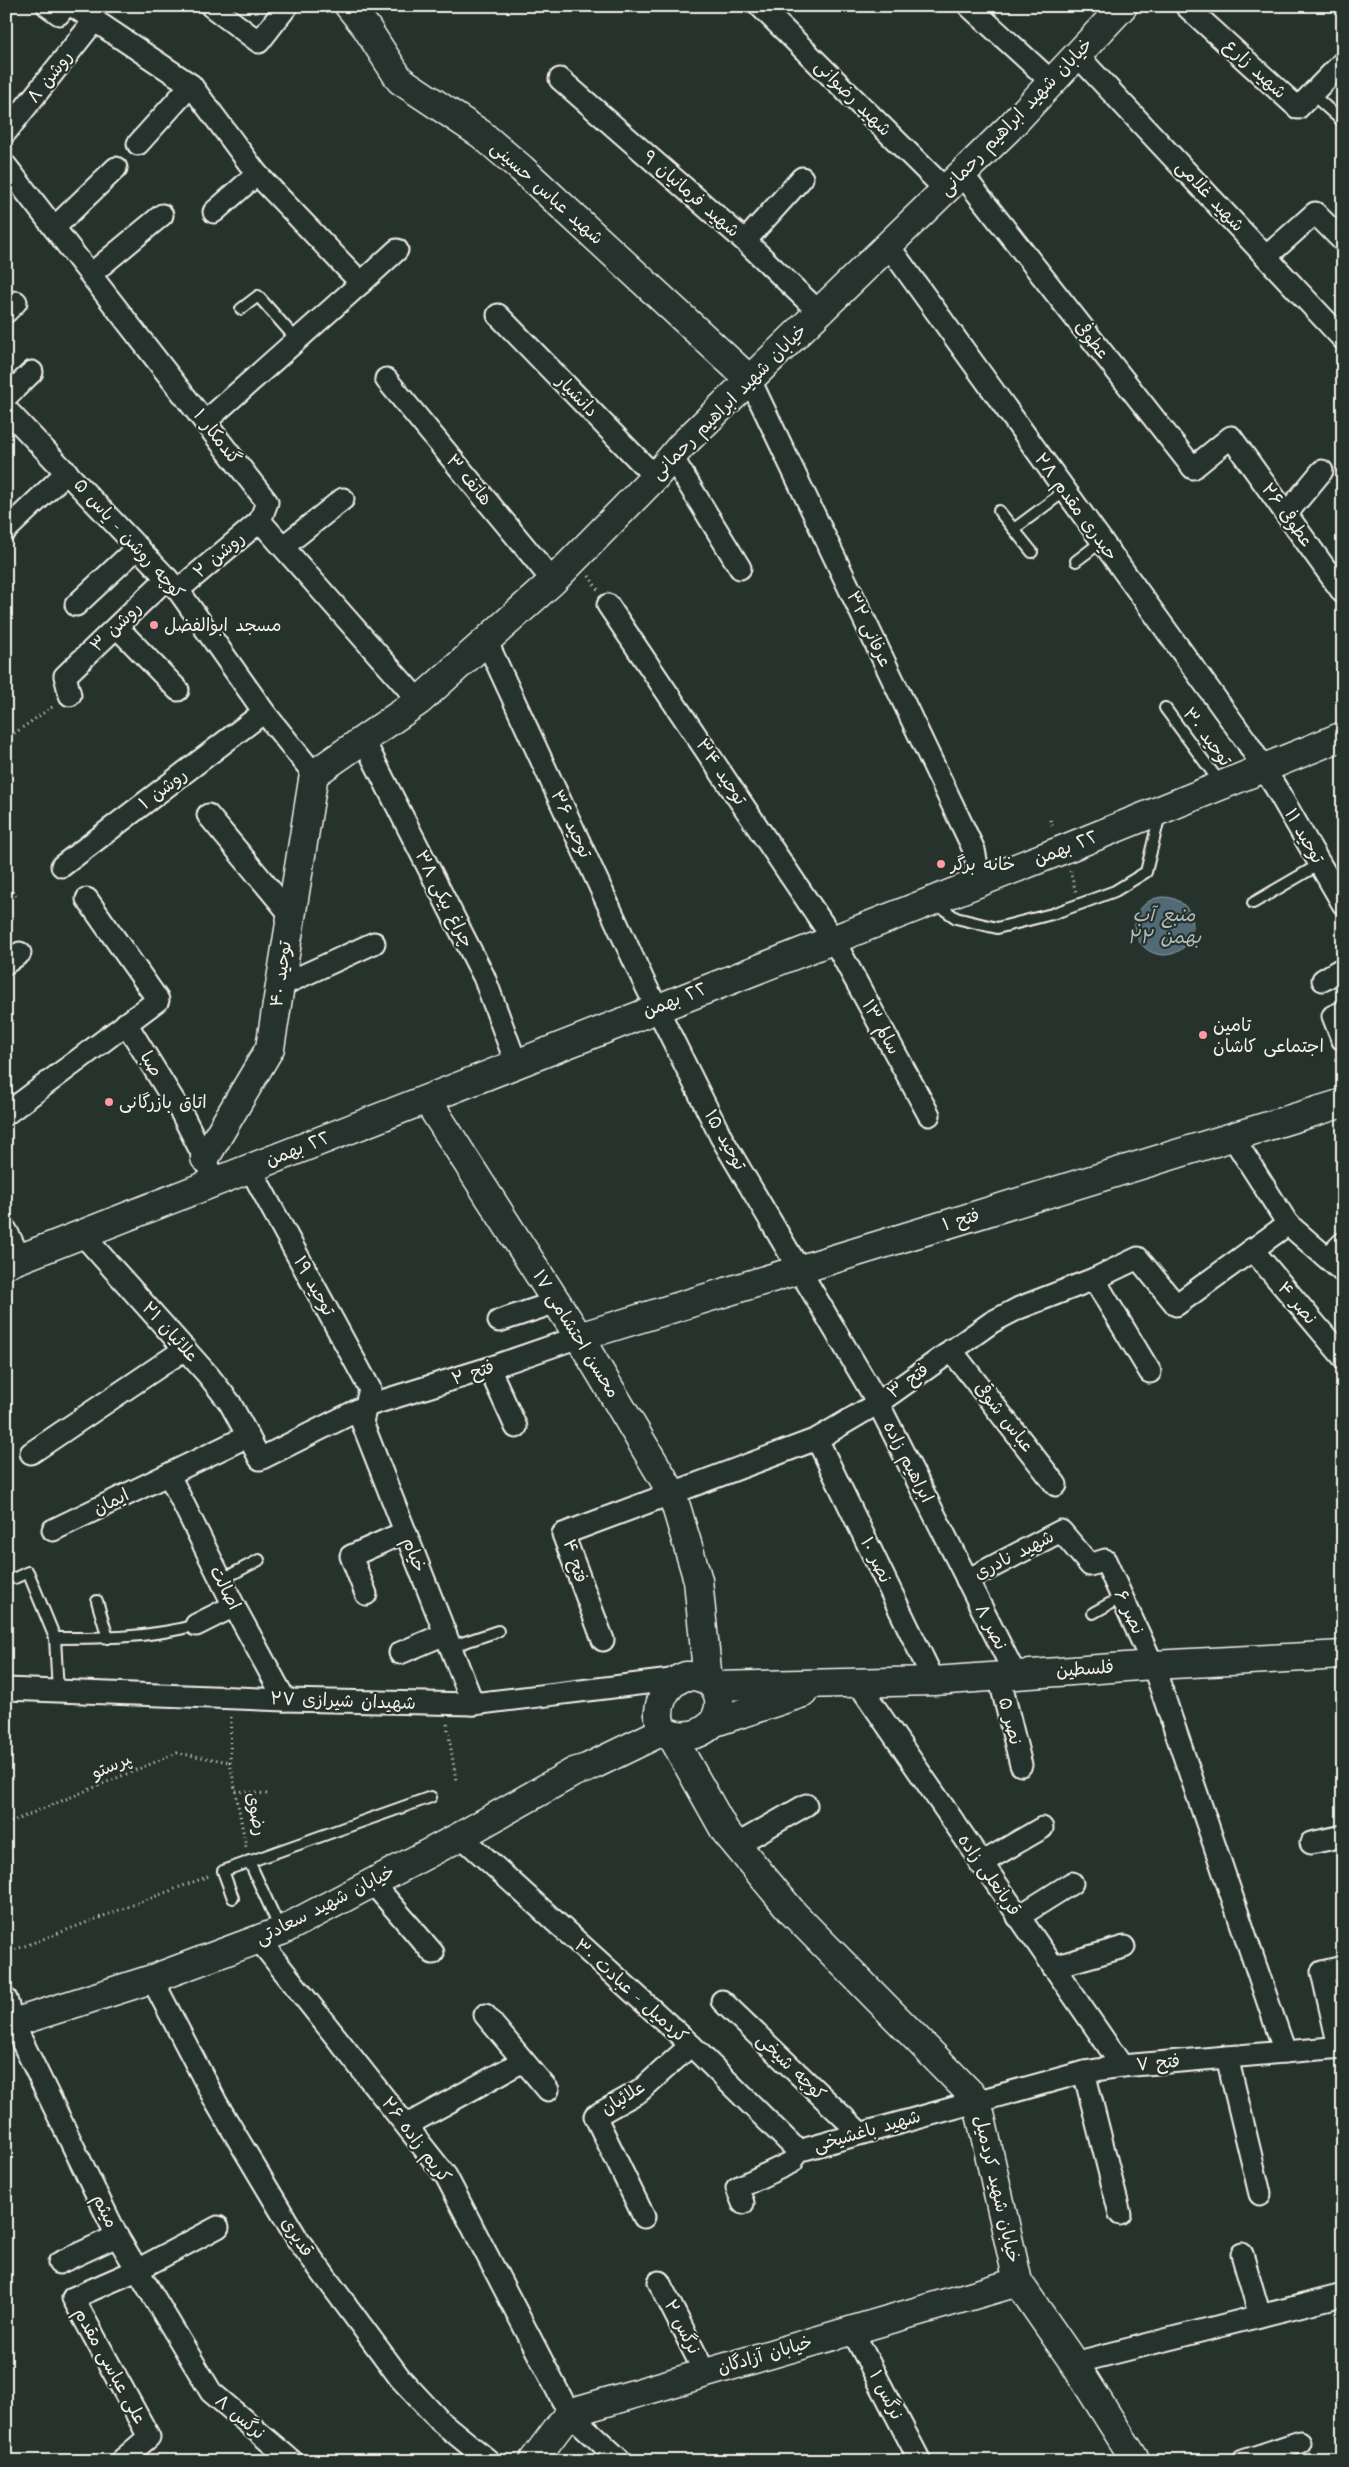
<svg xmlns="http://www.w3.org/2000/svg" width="1349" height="2467" viewBox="0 0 1349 2467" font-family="'Architects Daughter','Playpen Sans Arabic',sans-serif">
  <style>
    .water { fill: #516a76; stroke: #92a0a4 }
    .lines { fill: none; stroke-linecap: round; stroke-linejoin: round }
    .lane-casing { stroke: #f4f1e8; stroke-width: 14 }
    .street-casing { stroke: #f4f1e8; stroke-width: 25 }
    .secondary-casing { stroke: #f4f1e8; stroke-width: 31 }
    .path { stroke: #f4f1e8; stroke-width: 3; stroke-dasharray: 1 4; stroke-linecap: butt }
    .lane { stroke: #26332d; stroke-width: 10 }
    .street { stroke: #26332d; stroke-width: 21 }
    .secondary { stroke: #26332d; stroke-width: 28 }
    .poi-dot { fill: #ff9aa2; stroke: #26332d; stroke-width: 2 }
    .labels { text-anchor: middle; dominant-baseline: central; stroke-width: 4.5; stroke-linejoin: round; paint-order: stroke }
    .street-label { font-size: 18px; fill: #f4f1e8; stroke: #26332d }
    .poi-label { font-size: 18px; fill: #f4f1e8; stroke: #26332d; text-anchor: start }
    .water-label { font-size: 19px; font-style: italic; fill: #b3bbba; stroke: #26332d }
  </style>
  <rect width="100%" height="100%" fill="#26332d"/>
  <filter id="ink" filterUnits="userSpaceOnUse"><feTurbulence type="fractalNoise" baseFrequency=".02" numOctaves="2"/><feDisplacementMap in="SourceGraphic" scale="10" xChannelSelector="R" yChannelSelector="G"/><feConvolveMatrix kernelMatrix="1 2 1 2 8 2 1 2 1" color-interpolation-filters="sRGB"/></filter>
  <g filter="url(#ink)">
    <!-- water -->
    <circle class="water" cx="1164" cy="926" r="29"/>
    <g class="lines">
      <!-- lane casing -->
      <g class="lane-casing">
        <g id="lane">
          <polyline points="1312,94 1343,122"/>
          <polyline points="241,309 258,296 297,340"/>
          <polyline points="999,511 1032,552"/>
          <polyline points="1014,529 1065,491"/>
          <polyline points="1076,561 1101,542"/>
          <polyline points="1165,708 1221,784"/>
          <polyline points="935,903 956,918 997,928 1052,914 1080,904 1115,891 1146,872 1160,814"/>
          <polyline points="1253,903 1320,864"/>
          <polyline points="15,1578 28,1572 55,1638"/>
          <polyline points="221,1580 259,1560"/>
          <polyline points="97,1601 108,1638"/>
          <polyline points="1093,1613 1122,1597"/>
          <polyline points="450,1647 498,1631"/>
          <path d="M 58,1692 L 55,1638 C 103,1638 149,1638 196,1625"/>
          <polyline points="249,1861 281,1931"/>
          <polyline points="233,1898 223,1871 431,1797"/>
        </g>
      </g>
      <!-- street casing -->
      <g class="street-casing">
        <g id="street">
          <polyline points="48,6 59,14 65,6"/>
          <polyline points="73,6 191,85 257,174 361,283 205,422"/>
          <polyline points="211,6 259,42 287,6"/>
          <polyline points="760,6 946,190"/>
          <polyline points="969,6 1052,82"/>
          <polyline points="1186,6 1298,108 1343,62"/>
          <polyline points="1077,55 1343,339"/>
          <polyline points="560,79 745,241 819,312"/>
          <polyline points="6,132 94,21"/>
          <polyline points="138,144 191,85"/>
          <polyline points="6,166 267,502 260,521 419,701"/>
          <polyline points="962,174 1193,468 1231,437 1343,593"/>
          <polyline points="214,212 257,174"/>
          <polyline points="54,228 116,168"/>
          <polyline points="745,241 802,178"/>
          <polyline points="888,245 1247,742 1276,788 1343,904"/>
          <polyline points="1267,256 1315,213 1343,241"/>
          <polyline points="91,274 162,215"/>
          <polyline points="361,283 397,250"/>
          <polyline points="6,312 16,302"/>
          <polyline points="498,315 655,477"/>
          <polyline points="386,379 553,581"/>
          <polyline points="750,380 974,850 980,881"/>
          <polyline points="6,397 32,372"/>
          <polyline points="6,409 178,590 264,712 314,774"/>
          <polyline points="672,457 740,568"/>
          <polyline points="1287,513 1322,471"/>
          <polyline points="6,530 67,472"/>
          <polyline points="284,546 343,499"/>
          <polyline points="178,590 260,521"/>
          <polyline points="76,605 138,547"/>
          <polyline points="608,605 833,939 929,1115"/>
          <polyline points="117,627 178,690"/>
          <polyline points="486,640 643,980 721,1137 878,1403 1015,1674"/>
          <polyline points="70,695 65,676 167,578"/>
          <polyline points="363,739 484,977 516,1063"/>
          <polyline points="208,815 290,914"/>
          <polyline points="62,866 264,712"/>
          <polyline points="6,963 20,953"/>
          <polyline points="1323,980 1343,968"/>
          <polyline points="280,986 374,943"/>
          <polyline points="126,1023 182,1114 211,1171"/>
          <polyline points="1342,1039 1333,1016 1343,1012"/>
          <polyline points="6,1114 158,1000 87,899"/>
          <polyline points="1232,1136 1288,1224 1343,1272"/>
          <polyline points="250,1168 370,1389 362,1422 473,1704"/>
          <polyline points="6,1230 20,1258"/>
          <polyline points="82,1234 208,1375 230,1403 248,1436"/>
          <polyline points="1252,1249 1343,1357"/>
          <polyline points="1328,1258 1343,1243"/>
          <polyline points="1094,1279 1150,1372"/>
          <polyline points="499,1321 557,1302"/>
          <polyline points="951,1350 1056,1485"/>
          <polyline points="489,1368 516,1427"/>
          <polyline points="817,1439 934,1681"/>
          <polyline points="31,1453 185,1349"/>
          <polyline points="169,1475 234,1606 285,1700"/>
          <polyline points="53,1530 248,1436 260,1459 366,1406 489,1368 579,1337"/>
          <polyline points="967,1580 1061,1531 1090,1565 1105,1560 1153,1665 1285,2052"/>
          <polyline points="366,1594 351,1556 405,1532"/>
          <polyline points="196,1625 234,1606"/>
          <polyline points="603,1640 563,1534 817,1439 878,1403 992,1322 1019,1308 1094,1279 1138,1258 1176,1305 1288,1224"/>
          <polyline points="400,1653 445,1634"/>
          <polyline points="999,1676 1021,1765"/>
          <polyline points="858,1683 1122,2066"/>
          <polyline points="6,1689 285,1700 473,1704 679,1679"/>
          <polyline points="461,1836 691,2045 798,2151"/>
          <polyline points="1311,1843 1343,1836"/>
          <polyline points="736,1845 806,1805"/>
          <polyline points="980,1864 1042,1828"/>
          <polyline points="372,1882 433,1953"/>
          <polyline points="1018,1917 1072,1883"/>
          <polyline points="259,1940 446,2176 569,2413 621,2461"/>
          <polyline points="1053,1967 1124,1947"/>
          <polyline points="152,1979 217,2104 298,2240 400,2378 440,2421 489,2461"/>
          <polyline points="6,1999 13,2023 117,2236 211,2392 292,2461"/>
          <polyline points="722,2001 860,2133"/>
          <polyline points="485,2015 548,2090"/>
          <polyline points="1339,2047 1322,1972 1343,1967"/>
          <polyline points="1227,2057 1260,2194"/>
          <polyline points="1084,2072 1120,2214"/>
          <polyline points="407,2125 523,2061"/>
          <polyline points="743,2203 737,2188 792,2162 798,2151 1084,2072 1122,2066 1343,2047"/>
          <polyline points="644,2217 595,2116 640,2091 691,2045"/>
          <polyline points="1242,2254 1260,2316"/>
          <polyline points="59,2263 117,2236"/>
          <polyline points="659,2282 705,2373"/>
          <polyline points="852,2330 920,2461"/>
          <polyline points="1074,2363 1343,2295"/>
          <polyline points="121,2461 149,2437 73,2298 137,2270 218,2227"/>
          <polyline points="1243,2461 1300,2442"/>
        </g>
      </g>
      <!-- secondary casing -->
      <g class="secondary-casing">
        <g id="secondary">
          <polyline points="349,6 366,27 400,80 481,134 522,169 750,380"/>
          <polyline points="427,1100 579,1337 672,1493 698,1580 708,1681"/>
          <polyline points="205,1158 270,1048 314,774 419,701 553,581 655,477 681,446 1008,129 1123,6"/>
          <polyline points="6,1264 1062,850 1343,736"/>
          <polyline points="579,1337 1343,1103"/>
          <path d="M 686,1676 C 740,1673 725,1755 663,1731 C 653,1710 663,1684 686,1676 Z"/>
          <polyline points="713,1686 934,1681 1153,1665 1343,1655"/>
          <polyline points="715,1722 803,1693"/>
          <polyline points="670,1733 725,1831 793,1913 977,2100 1018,2282 1074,2363 1136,2461"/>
          <polyline points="6,2027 13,2023 152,1979 281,1931 461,1836 574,1772 587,1768 663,1731"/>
          <polyline points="533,2461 569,2413 1018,2282"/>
        </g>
      </g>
      <!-- path -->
      <g class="path">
        <polyline points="589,576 598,590"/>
        <polyline points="6,739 55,705"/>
        <polyline points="1050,820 1053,828"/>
        <polyline points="1070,871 1076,892"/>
        <polyline points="6,884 16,896"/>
        <polyline points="231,1717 230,1762 246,1847"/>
        <polyline points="447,1724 456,1780"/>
        <polyline points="236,1791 268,1794"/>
        <polyline points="6,1824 177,1753 230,1762"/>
        <polyline points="6,1953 209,1876"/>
      </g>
      <!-- lane -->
      <use href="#lane" class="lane"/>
      <!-- street -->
      <use href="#street" class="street"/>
      <!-- secondary -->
      <use href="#secondary" class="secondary"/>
    </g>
  </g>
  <!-- markers -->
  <g class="poi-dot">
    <circle cx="154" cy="625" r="5"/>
    <circle cx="941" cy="864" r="5"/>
    <circle cx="1203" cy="1035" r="5"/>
    <circle cx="109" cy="1102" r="5"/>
  </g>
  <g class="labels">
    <!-- street labels -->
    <g class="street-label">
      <text transform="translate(1255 69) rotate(43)">شهید زارع</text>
      <text transform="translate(50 77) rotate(-52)">روشن ۸</text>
      <text transform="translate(853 98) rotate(45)">شهید رضوانی</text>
      <text transform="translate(1016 117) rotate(-46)">خیابان شهید ابراهیم رحمانی</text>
      <text transform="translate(547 193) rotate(42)">شهید عباس حسینی</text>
      <text transform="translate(691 194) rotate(41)">شهید فرمانیان ۹</text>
      <text transform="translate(1210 196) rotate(47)">شهید غلامی</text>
      <text transform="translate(1092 340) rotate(52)">عطوفی</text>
      <text transform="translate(577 396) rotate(46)">دانشیار</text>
      <text transform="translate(729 402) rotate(-45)">خیابان شهید ابراهیم رحمانی</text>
      <text transform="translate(217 437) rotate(52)">گندمکار ۱</text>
      <text transform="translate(469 480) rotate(50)">هاتف ۳</text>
      <text transform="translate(1076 507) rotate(54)">حیدری مقدم ۲۸</text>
      <text transform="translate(1287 515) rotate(54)">عطوفی ۲۶</text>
      <text transform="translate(129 539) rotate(48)">کوچه روشن - یاس ۵</text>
      <text transform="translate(219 555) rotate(-40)">روشن ۲</text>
      <text transform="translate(116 627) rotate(-44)">روشن ۳</text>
      <text transform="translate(869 629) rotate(65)">عرفانی ۳۲</text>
      <text transform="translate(1207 737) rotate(53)">توحید ۳۰</text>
      <text transform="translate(721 772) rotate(56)">توحید ۳۴</text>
      <text transform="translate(163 789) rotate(-37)">روشن ۱</text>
      <text transform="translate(571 824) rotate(65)">توحید ۳۶</text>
      <text transform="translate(1304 836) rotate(60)">توحید ۱۱</text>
      <text transform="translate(1066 848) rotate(-21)">٢٢ بهمن</text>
      <text transform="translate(444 899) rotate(63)">چراغ بیکی ۳۸</text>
      <text transform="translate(281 974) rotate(-82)">توحید ۴۰</text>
      <text transform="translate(675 1000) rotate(-21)">٢٢ بهمن</text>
      <text transform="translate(881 1027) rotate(61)">سالم ۱۳</text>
      <text transform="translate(151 1064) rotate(59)">صبا</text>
      <text transform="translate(725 1140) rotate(61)">توحید ۱۵</text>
      <text transform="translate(298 1149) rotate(-21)">٢٢ بهمن</text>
      <text transform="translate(961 1220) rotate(-17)">فتح ۱</text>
      <text transform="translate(314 1286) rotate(61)">توحید ۱۹</text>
      <text transform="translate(1297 1303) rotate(50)">نصر ۴</text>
      <text transform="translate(170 1332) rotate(48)">علائیان ۲۱</text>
      <text transform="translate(576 1334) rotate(58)">محسن احتشامی ۱۷</text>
      <text transform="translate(473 1373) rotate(-18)">فتح ۲</text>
      <text transform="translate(908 1381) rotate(-36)">فتح ۳</text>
      <text transform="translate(1004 1417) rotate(52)">عباس شوقی</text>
      <text transform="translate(908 1462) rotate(63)">ابراهیم زاده</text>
      <text transform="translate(111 1502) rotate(-26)">ایمان</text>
      <text transform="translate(414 1555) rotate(69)">خیام</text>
      <text transform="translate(1014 1555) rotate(-27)">شهید نادری</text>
      <text transform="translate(876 1560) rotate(64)">نصر ۱۰</text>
      <text transform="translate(575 1561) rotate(73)">فتح ۴</text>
      <text transform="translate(225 1588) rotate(63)">اصالت</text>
      <text transform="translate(1129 1612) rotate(65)">نصر ۶</text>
      <text transform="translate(991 1627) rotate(63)">نصر ۸</text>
      <text transform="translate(1085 1669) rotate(-4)">فلسطین</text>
      <text transform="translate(343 1701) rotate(2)">شهیدان شیرازی ۲۷</text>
      <text transform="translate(1010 1721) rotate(76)">نصر ۵</text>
      <text transform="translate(111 1766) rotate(-23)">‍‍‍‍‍پرستو</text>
      <text transform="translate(256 1814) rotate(79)">رضوی</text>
      <text transform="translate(989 1875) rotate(55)">قربانعلی زاده</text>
      <text transform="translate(325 1905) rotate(-27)">خیابان شهید سعادتی</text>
      <text transform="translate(631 1991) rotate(42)">کردمیل - عبادت ۳۰</text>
      <text transform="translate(1158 2063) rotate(-5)">فتح ۷</text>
      <text transform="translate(791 2067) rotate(44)">کوچه شیخی</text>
      <text transform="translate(623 2098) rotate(-32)">علائیان</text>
      <text transform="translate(867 2131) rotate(-16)">شهید باغشیخی</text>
      <text transform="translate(416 2140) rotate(53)">کریم زاده ۲۶</text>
      <text transform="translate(997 2189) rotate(77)">خیابان شهید کردمیل</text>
      <text transform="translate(105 2211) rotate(64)">میثم</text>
      <text transform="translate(297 2237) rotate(57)">قدیری</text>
      <text transform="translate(682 2327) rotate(63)">نرگس ۲</text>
      <text transform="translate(765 2355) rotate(-16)">خیابان آزادگان</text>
      <text transform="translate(110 2366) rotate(61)">علی عباسی مقدم</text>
      <text transform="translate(886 2395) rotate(63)">نرگس ۱</text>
      <text transform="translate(240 2417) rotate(40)">نرگس ۸</text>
    </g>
    <!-- poi labels -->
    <g class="poi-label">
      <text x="164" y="625">مسجد ابوالفضل</text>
      <text x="951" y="864">خانه برگر</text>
      <text x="1213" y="1025">تامین<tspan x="1213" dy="21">اجتماعی کاشان</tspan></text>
      <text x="119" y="1102">اتاق بازرگانی</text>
    </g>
    <!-- water labels -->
    <g class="water-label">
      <text x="1164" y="915">منبع آب<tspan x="1164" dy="22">۲۲ بهمن</tspan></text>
    </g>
  </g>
  <!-- margin -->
  <rect width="1349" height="2467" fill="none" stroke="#26332d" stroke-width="25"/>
  <rect x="12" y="12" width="1324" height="2442" fill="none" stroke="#f4f1e8" stroke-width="2" filter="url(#ink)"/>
</svg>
